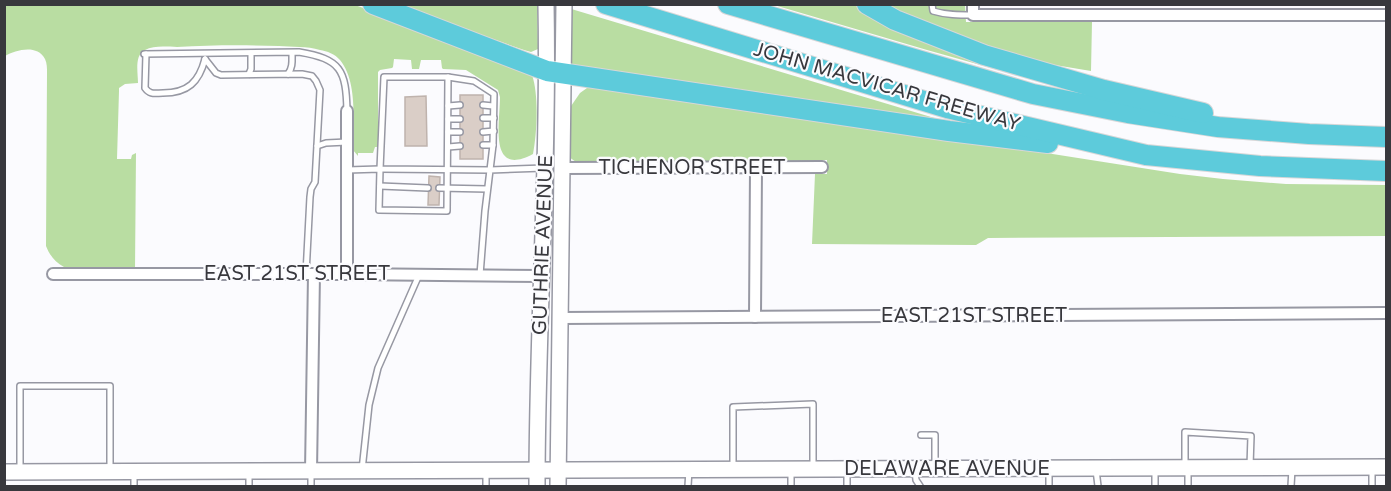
<svg xmlns="http://www.w3.org/2000/svg" width="1391" height="491" viewBox="0 0 1391 491" font-family="'Varela Round',sans-serif">
  <style>
    .green { fill: #b9dda2 }
    .building { fill: #dacec7; stroke: #bfb3ad; stroke-width: 1.5 }
    .lines { fill: none; stroke-linecap: round; stroke-linejoin: round }
    .lane-casing { stroke: #9798a3; stroke-width: 8 }
    .street-casing { stroke: #9798a3; stroke-width: 14 }
    .secondary-casing { stroke: #9798a3; stroke-width: 18 }
    .highway-casing { stroke: #d7d7d8; stroke-width: 22 }
    .lane { stroke: #fff; stroke-width: 5 }
    .street { stroke: #fff; stroke-width: 10 }
    .secondary { stroke: #fff; stroke-width: 15 }
    .highway { stroke: #5dcbdb; stroke-width: 20 }
    .labels { text-anchor: middle; dominant-baseline: central; stroke-width: 4.5; stroke-linejoin: round; paint-order: stroke }
    .street-label { font-size: 20px; fill: #38383d; stroke: #fbfbfe }
  </style>
  <rect width="100%" height="100%" fill="#fbfbfe"/>
  <!-- green -->
  <g class="green">
    <path d="M 5,5 L 355,5 L 405,23 L 532,75 C 539,95 537,133 533,154 C 488,178 500,123 500,97 L 498,90 L 466,70 L 443,69 L 442,68 L 441,60 L 421,60 L 419,69 L 412,69 L 411,60 L 394,59 L 393,67 L 392,68 L 380,70 L 378,72 L 378,147 L 375,147 L 373,153 L 358,153 L 358,156 L 353,150 C 353,123 358,82 340,60 C 335,54 327,51 320,50 C 307,46 292,47 279,46 C 245,45 211,45 177,47 C 168,47 154,45 145,50 C 134,55 138,73 138,83 L 125,84 L 119,88 L 119,91 L 117,159 L 131,159 L 132,155 L 136,153 L 135,270 L 64,267 C 55,262 50,256 46,246 L 47,73 C 47,68 47,63 45,59 C 37,44 16,50 5,56 Z"/>
    <polygon points="396,5 537,5 538,49 531,52 524,50"/>
    <polygon points="774,5 855,5 899,28 1035,78 1034,80 927,50"/>
    <polygon points="885,5 965,5 966,22 1092,22 1091,71 1043,63 980,44 904,16"/>
    <polygon points="568,8 951,123 573,66 568,64"/>
    <polygon points="596,85 736,104 1180,174 1223,179 1286,184 1386,185 1386,236 988,238 976,245 812,244 815,174 827,174 827,160 787,163 576,162 569,157 569,109 580,93 587,88"/>
  </g>
  <!-- building -->
  <g class="building">
    <rect x="460" y="95" width="23" height="64"/>
    <polygon points="426,96 427,146 405,146 405,97"/>
    <polygon points="429,176 440,177 439,205 428,205"/>
  </g>
  <g class="lines">
    <!-- lane casing -->
    <g class="lane-casing">
      <g id="lane">
        <path d="M 932,4 L 933,11 C 946,15 959,15 973,15"/>
        <path d="M 144,54 L 299,52 C 341,59 346,70 347,111"/>
        <path d="M 146,54 L 145,88 C 150,95 155,93 163,93 C 188,93 199,82 205,59"/>
        <polyline points="205,59 216,73 221,75 302,74 312,76 316,81 320,90 315,182 311,189 310,197 306,274"/>
        <polyline points="249,74 251,69 251,53"/>
        <path d="M 288,74 C 293,67 292,61 292,53"/>
        <polygon points="384,77 448,77 474,81 494,94 493,145 490,170 380,169"/>
        <polyline points="483,105 493,106"/>
        <polyline points="448,106 460,105"/>
        <polyline points="483,118 494,118"/>
        <polyline points="448,119 460,119"/>
        <polyline points="448,132 460,132"/>
        <polyline points="483,132 494,131"/>
        <polyline points="483,145 493,145"/>
        <polyline points="317,146 326,143 347,142"/>
        <polyline points="448,147 460,146"/>
        <polyline points="347,170 380,169 379,210 447,211 448,77"/>
        <polyline points="380,186 428,188"/>
        <polyline points="439,188 487,189"/>
        <polyline points="480,275 485,211 490,170 544,168"/>
        <polyline points="921,435 935,435 935,467"/>
        <polyline points="1185,467 1185,432 1251,436 1250,466"/>
        <polyline points="733,468 733,407 813,404 813,467"/>
        <polyline points="20,469 20,386 110,386 110,470"/>
        <polyline points="362,470 369,405 378,368 419,275"/>
        <polyline points="1049,470 1049,486"/>
        <polyline points="1096,470 1098,486"/>
        <polyline points="1188,470 1188,486"/>
        <polyline points="1372,470 1372,486"/>
        <polyline points="915,471 916,480 920,486"/>
        <polyline points="486,473 486,486"/>
        <polyline points="134,486 134,474"/>
        <polyline points="249,486 249,473"/>
        <polyline points="311,486 311,473"/>
        <polyline points="688,486 689,470"/>
        <polyline points="791,486 791,470"/>
        <polyline points="847,486 847,471"/>
        <polyline points="1155,486 1155,470"/>
        <polyline points="1291,486 1292,469"/>
      </g>
    </g>
    <!-- street casing -->
    <g class="street-casing">
      <g id="street">
        <polyline points="973,4 973,15 1386,15"/>
        <polyline points="561,168 822,167"/>
        <polyline points="53,274 347,274 541,276"/>
        <polyline points="347,274 347,111"/>
        <polyline points="755,317 756,168"/>
        <polyline points="561,318 1386,313"/>
        <polyline points="311,471 314,274"/>
      </g>
    </g>
    <!-- secondary casing -->
    <g class="secondary-casing">
      <g id="secondary">
        <polyline points="4,472 1386,467"/>
        <path d="M 537,486 C 537,326 549,165 546,4"/>
        <polyline points="558,486 564,4"/>
      </g>
    </g>
    <!-- highway casing -->
    <g class="highway-casing">
      <g id="highway">
        <polyline points="373,4 547,71 949,131 1048,143"/>
        <polyline points="606,4 947,108 1146,155 1260,166 1386,171"/>
        <polyline points="728,4 1033,94 1128,113 1218,127 1309,134 1386,137"/>
        <polyline points="867,4 895,20 984,55 1104,90 1203,113"/>
      </g>
    </g>
    <!-- lane -->
    <use href="#lane" class="lane"/>
    <!-- street -->
    <use href="#street" class="street"/>
    <!-- secondary -->
    <use href="#secondary" class="secondary"/>
    <!-- highway -->
    <use href="#highway" class="highway"/>
  </g>
  <g class="labels">
    <!-- street labels -->
    <g class="street-label">
      <text transform="translate(887 87) rotate(16)">JOHN MACVICAR FREEWAY</text>
      <text x="692" y="168">TICHENOR STREET</text>
      <text transform="translate(543 245) rotate(-88)">GUTHRIE AVENUE</text>
      <text x="297" y="274">EAST 21ST STREET</text>
      <text x="974" y="316">EAST 21ST STREET</text>
      <text x="947" y="469">DELAWARE AVENUE</text>
    </g>
  </g>
  <!-- border -->
  <rect width="1391" height="491" fill="none" stroke="#38383d" stroke-width="12"/>
</svg>
